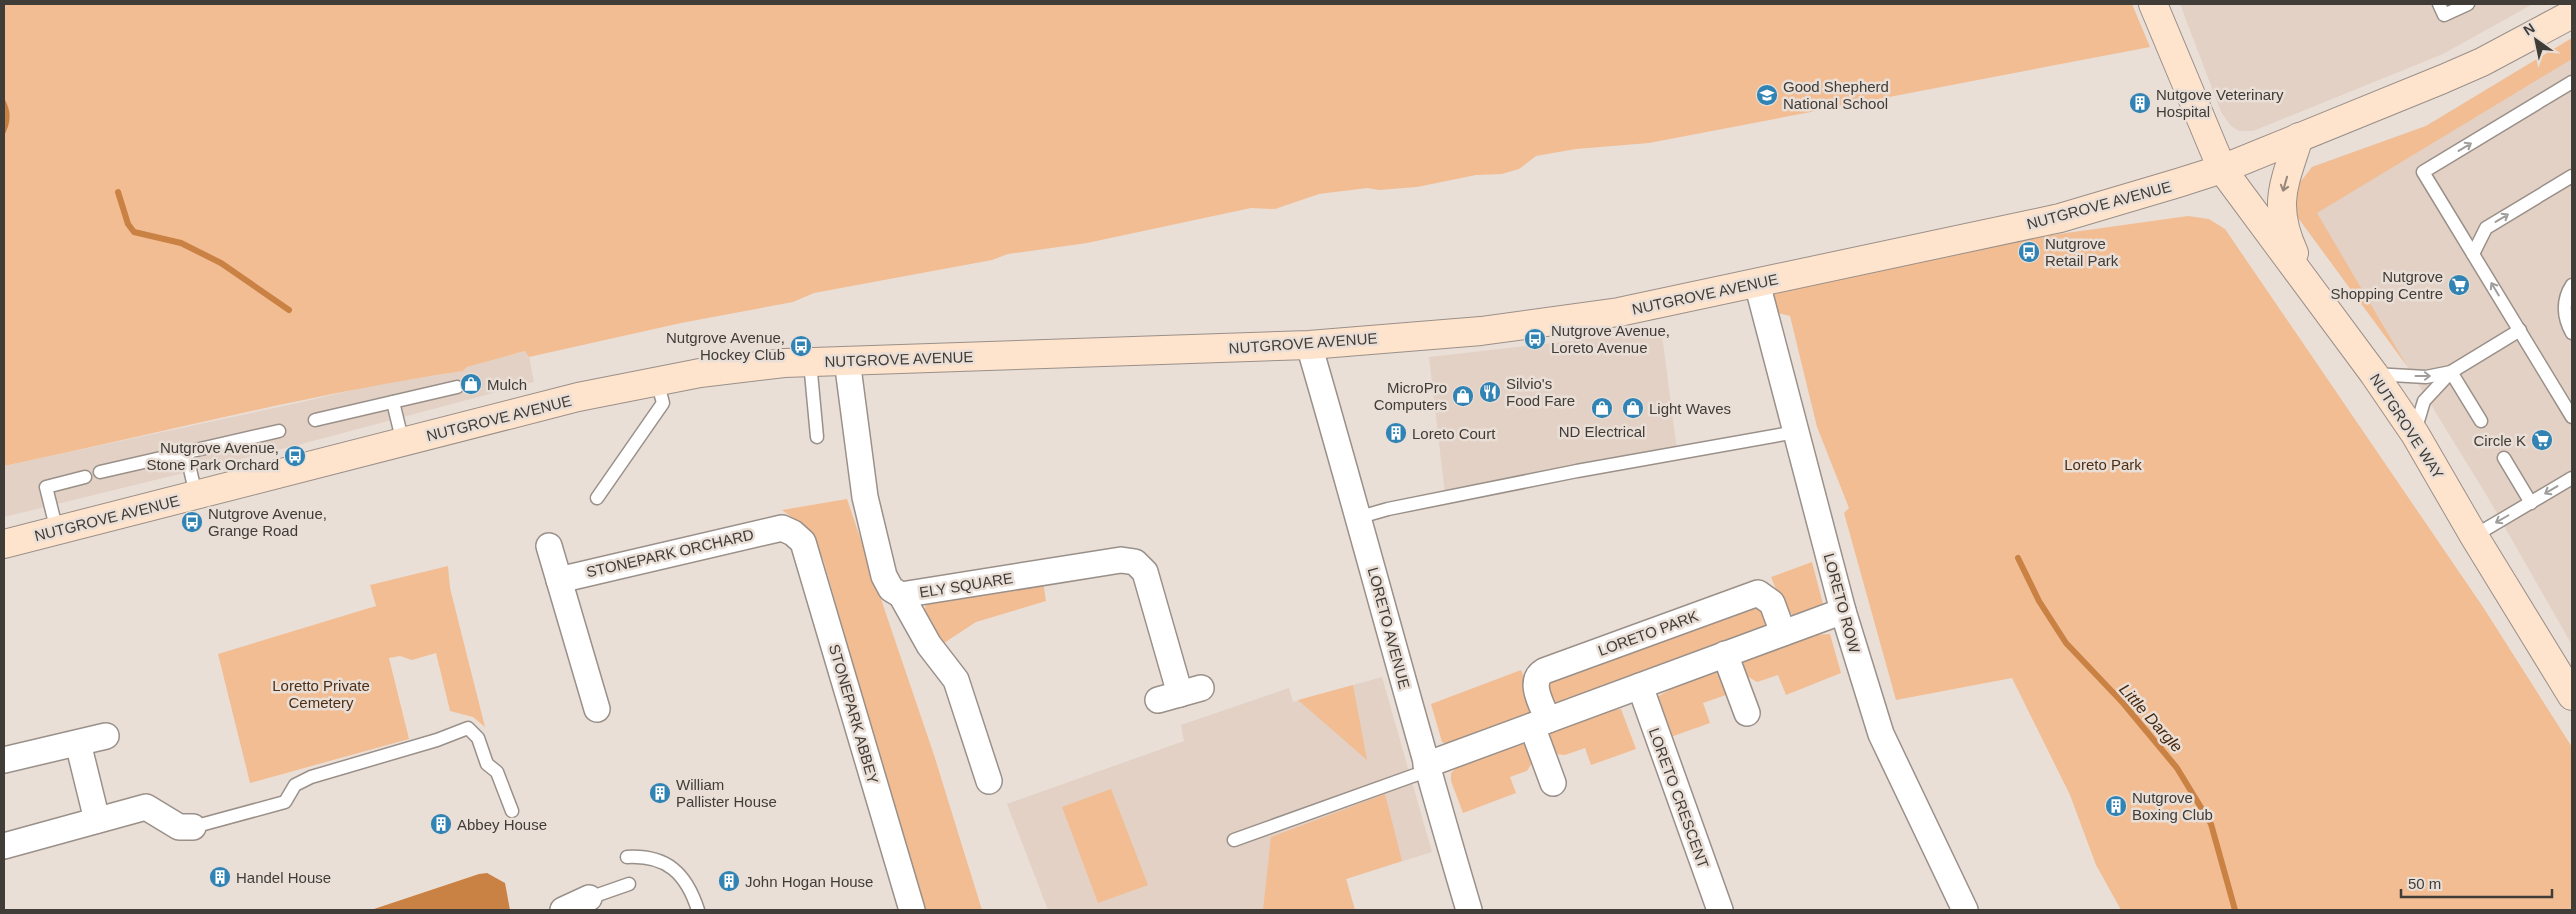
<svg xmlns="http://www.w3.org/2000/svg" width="2576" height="914" viewBox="0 0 2576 914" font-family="Helvetica,sans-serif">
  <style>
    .built { fill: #e2d1c4 }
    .green { fill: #f2bd93 }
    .water { fill: #c98144 }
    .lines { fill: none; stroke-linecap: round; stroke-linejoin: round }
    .stream { stroke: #c98144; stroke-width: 6 }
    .lane-casing { stroke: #9a9089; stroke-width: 15 }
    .street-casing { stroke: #9a9089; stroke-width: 28 }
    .secondary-casing { stroke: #9a9089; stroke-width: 30 }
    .lane { stroke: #fff; stroke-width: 12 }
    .street { stroke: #fff; stroke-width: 25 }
    .secondary { stroke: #fee3cd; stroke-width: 28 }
    .oneway { stroke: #a09e9c }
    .oneway2 { stroke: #96877b }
    .labels { text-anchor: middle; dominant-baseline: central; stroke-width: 5; stroke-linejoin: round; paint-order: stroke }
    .poi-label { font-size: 15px; fill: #403c38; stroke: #eadfd7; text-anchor: start }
    .street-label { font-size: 15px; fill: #403c38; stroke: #eadfd7 }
    .park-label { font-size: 15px; fill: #4e2f16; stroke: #eadfd7 }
    .water-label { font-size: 16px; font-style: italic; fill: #47290f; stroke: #eadfd7 }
  </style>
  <rect width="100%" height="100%" fill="#eadfd7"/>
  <!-- built -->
  <g class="built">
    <polygon points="2180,4 2533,4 2443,54 2253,131 2239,131 2231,126 2221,112"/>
    <polygon points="2572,38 2572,645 2487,496 2407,366 2296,215 2312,167 2426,126"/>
    <polygon points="1659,331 1662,335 1678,458 1446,503 1429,357"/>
    <polygon points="526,351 529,357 534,382 294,446 4,517 4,466 302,402 374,385 463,371 467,367"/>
    <polygon points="1382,677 1432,852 1346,879 1355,910 1048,910 1007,804 1184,741 1181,725 1289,688 1293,702"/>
  </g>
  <!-- green -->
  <g class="green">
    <path d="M 4,4 L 2132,4 L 2150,47 L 1649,143 L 1576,149 L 1536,156 L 1519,169 L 1502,174 L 1476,175 L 1417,187 L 1379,190 L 1367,188 L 1319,194 L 1275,209 L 1251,208 L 1087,243 L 1008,254 L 992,260 L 814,293 L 793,302 L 681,323 L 529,357 L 525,351 L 467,367 L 463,371 C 308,394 157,434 4,466 Z"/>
    <polygon points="2572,38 2572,59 2317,213 2407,366 2296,215 2294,190 2312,167 2426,126"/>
    <polygon points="2188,216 2209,219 2225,229 2483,607 2572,747 2572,910 2121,910 2096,865 2070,795 2012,678 1896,700 1844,513 1849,508 1817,427 1790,316 1778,313 1771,294 1774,274"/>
    <path d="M 847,499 L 934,755 L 982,910 L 923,910 L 823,559 C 812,534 805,526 782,510 Z"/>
    <polygon points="1812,562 1823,604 1813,613 1796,620 1780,599 1771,577"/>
    <polygon points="448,566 450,588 485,727 473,717 450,711 436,653 412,660 400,656 389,658 409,739 250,783 218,654 376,606 370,585"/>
    <polygon points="1043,581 1046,601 976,622 944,643 934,639 924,615 926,602"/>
    <polygon points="1753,602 1767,612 1765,630 1562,705 1550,699 1546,683"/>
    <path d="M 1830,634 L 1841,673 L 1786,695 L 1778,675 L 1757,682 L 1747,676 L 1743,664 C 1758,644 1805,635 1830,634 Z"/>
    <polygon points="1521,670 1535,702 1532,720 1453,747 1442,742 1431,704"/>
    <polygon points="1724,670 1730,686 1726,695 1703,703 1710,723 1665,739 1655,698 1680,684"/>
    <polygon points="1353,685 1367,760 1298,700"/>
    <polygon points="1621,709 1636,749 1591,765 1585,748 1565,755 1555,754 1546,742 1550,731 1604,711"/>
    <polygon points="1526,739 1533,761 1527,771 1510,777 1516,793 1463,813 1451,781 1451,773 1460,764"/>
    <polygon points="1111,789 1148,885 1098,903 1062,807"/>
    <polygon points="1385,794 1402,861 1346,879 1355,910 1263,910 1271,837"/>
  </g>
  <!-- water -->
  <g class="water">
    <path d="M 4,98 C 12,112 11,122 4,136 Z"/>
    <polygon points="487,873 505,883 510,910 371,910 479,874"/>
  </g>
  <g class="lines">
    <!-- stream -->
    <g class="stream">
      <polyline points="118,192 128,224 134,232 181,243 221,263 289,310"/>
      <polyline points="2018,558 2039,601 2066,643 2123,703 2177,768 2211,824 2235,910"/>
    </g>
    <!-- lane casing -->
    <g class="lane-casing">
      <g id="lane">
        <polyline points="2439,4 2444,15 2468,4"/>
        <polyline points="2572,82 2423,172 2572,417"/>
        <polyline points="2473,254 2486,228 2572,176"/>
        <path d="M 2572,285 C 2562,300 2563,317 2572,333"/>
        <polyline points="810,362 817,437"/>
        <polyline points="2374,374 2426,377 2451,372 2520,330"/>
        <polyline points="393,402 403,443"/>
        <polyline points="315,420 457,387"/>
        <polyline points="2415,431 2424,401 2451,372 2481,421"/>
        <polyline points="186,452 196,495"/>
        <polyline points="2504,458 2531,503"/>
        <polyline points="100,472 279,431"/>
        <polyline points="597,498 663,403 657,381"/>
        <polyline points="1360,517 1388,509 1577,471 1796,432"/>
        <polyline points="57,531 46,487 85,477"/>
        <polyline points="2474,536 2572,478"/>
        <polyline points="193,827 285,802 295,785 311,777 437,740 468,728 478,738 487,764 497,772 512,811"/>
        <polyline points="1234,840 1418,774 1426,765"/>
        <path d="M 627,857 C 667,855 686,873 698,910"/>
        <polyline points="589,898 629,884"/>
      </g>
    </g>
    <!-- street casing -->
    <g class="street-casing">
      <g id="street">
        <polyline points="1757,283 1843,611 1881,734 1965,910"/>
        <path d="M 1309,345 C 1364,533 1413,723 1469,910"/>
        <polyline points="847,360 865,497 884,576 891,589 901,595 1121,560 1135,562 1145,572 1180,694"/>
        <polyline points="549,546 597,709"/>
        <polyline points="559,580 782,528 793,533 803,542 912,910"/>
        <polyline points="901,595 929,645 956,680 989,781"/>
        <polyline points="1725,654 1747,713"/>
        <polyline points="1640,686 1720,910"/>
        <polyline points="1158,700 1201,688"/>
        <path d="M 1548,720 C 1542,705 1527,681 1544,671 L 1758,593 L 1772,603 L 1783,633"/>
        <polyline points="1532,726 1553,783"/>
        <polyline points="78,743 97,820"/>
        <polyline points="4,760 106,736"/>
        <polyline points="1426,765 1843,611"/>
        <polyline points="4,846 146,807 179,827 193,827"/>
        <polyline points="563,910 589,898"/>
      </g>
    </g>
    <!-- secondary casing -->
    <g class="secondary-casing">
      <g id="secondary">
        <polyline points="2153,4 2222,169 2374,374 2415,434 2474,536 2572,696"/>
        <path d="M 2294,253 C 2272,204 2284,185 2299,137"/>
        <polyline points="4,544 578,397 700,373 784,363 1309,345 1481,331 1619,312 2060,218 2178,183 2222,169 2443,79 2482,62 2572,14"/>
      </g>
    </g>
    <!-- lane -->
    <use href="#lane" class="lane"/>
    <!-- street -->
    <use href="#street" class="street"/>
    <!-- secondary -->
    <use href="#secondary" class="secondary"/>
  </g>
  <!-- one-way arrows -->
  <defs><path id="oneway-shaft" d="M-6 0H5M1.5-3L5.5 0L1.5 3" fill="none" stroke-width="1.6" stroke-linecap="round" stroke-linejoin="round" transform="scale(1.25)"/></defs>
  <g class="oneway">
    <use href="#oneway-shaft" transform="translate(2465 147) rotate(-31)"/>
    <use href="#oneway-shaft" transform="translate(2502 218) rotate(-31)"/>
    <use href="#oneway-shaft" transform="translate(2495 289) rotate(-121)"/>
    <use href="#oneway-shaft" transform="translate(2423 376)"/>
    <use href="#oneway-shaft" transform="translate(2551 490) rotate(149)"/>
    <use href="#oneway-shaft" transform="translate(2502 519) rotate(150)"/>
  </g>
  <use class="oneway2" href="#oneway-shaft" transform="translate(2285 184) rotate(106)"/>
  <!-- icons -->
  <defs>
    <g id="school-disc" transform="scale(1.125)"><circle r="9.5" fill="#3183b4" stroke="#eadfd7"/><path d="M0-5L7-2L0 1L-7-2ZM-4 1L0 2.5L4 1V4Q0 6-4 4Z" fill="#fff"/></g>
    <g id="building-disc" transform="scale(1.125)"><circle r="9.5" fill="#3183b4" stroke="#eadfd7"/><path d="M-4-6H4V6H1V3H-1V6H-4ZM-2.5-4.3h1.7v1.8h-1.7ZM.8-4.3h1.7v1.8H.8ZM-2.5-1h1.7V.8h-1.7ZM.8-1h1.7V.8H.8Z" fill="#fff"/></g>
    <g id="bus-disc" transform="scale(1.125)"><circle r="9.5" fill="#3183b4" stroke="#eadfd7"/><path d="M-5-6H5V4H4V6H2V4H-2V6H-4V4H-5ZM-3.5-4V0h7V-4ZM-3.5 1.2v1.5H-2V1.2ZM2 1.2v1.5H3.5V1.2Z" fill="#fff"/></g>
    <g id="supermarket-disc" transform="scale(1.125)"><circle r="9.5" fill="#3183b4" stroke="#eadfd7"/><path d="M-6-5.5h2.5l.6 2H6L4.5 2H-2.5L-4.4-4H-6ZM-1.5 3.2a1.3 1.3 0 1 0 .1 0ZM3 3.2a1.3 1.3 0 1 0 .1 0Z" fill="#fff"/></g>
    <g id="shop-disc" transform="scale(1.125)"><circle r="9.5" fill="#3183b4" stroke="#eadfd7"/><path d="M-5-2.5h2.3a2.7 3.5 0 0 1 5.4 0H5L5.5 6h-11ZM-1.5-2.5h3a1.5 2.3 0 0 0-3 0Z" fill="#fff"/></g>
    <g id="restaurant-disc" transform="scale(1.125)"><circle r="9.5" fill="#3183b4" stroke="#eadfd7"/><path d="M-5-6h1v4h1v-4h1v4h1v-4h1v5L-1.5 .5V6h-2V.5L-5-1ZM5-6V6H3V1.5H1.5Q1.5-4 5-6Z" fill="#fff"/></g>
  </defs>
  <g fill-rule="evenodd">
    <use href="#school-disc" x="1767" y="95"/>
    <use href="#building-disc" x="2140" y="103"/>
    <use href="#bus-disc" x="2029" y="252"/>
    <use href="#supermarket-disc" x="2459" y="285"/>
    <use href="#bus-disc" x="1535" y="339"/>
    <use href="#bus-disc" x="801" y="346"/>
    <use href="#shop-disc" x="471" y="384"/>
    <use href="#restaurant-disc" x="1490" y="392"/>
    <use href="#shop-disc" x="1463" y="396"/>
    <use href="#shop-disc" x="1602" y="408"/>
    <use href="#shop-disc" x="1633" y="408"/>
    <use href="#building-disc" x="1396" y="433"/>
    <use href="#supermarket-disc" x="2542" y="440"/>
    <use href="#bus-disc" x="295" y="456"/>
    <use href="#bus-disc" x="192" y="522"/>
    <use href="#building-disc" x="660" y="793"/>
    <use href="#building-disc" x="2116" y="806"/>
    <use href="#building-disc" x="441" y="824"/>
    <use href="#building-disc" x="220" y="877"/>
    <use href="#building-disc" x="729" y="881"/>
  </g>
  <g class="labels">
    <!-- poi labels -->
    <g class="poi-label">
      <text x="1783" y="86">Good Shepherd<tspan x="1783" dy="17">National School</tspan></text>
      <text x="2156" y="94">Nutgove Veterinary<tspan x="2156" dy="17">Hospital</tspan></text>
      <text x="2045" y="243">Nutgrove<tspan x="2045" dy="17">Retail Park</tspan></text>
      <text x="2443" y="276" text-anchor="end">Nutgrove<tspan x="2443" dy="17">Shopping Centre</tspan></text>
      <text x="1551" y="330">Nutgrove Avenue,<tspan x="1551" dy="17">Loreto Avenue</tspan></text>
      <text x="785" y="337" text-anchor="end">Nutgrove Avenue,<tspan x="785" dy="17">Hockey Club</tspan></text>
      <text x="1506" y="383">Silvio's<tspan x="1506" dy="17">Food Fare</tspan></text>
      <text x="487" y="384">Mulch</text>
      <text x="1447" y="387" text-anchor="end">MicroPro<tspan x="1447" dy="17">Computers</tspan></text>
      <text x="1649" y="408">Light Waves</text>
      <text x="1602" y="431" text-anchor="middle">ND Electrical</text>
      <text x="1412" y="433">Loreto Court</text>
      <text x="2526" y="440" text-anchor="end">Circle K</text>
      <text x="279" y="447" text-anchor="end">Nutgrove Avenue,<tspan x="279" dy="17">Stone Park Orchard</tspan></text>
      <text x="208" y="513">Nutgrove Avenue,<tspan x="208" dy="17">Grange Road</tspan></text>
      <text x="676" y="784">William<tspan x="676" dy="17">Pallister House</tspan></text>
      <text x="2132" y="797">Nutgrove<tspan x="2132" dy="17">Boxing Club</tspan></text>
      <text x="457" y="824">Abbey House</text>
      <text x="236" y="877">Handel House</text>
      <text x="745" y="881">John Hogan House</text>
    </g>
    <!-- street labels -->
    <g class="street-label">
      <text transform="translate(2099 205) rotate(-15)">NUTGROVE AVENUE</text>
      <text transform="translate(1705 294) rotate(-12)">NUTGROVE AVENUE</text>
      <text transform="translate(1303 343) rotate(-4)">NUTGROVE AVENUE</text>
      <text transform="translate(899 359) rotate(-2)">NUTGROVE AVENUE</text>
      <text transform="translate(499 418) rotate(-14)">NUTGROVE AVENUE</text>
      <text transform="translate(2407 426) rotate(57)">NUTGROVE WAY</text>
      <text transform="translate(107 518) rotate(-14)">NUTGROVE AVENUE</text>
      <text transform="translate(670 553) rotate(-13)">STONEPARK ORCHARD</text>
      <text transform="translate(966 585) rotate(-9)">ELY SQUARE</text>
      <text transform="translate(1842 603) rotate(75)">LORETO ROW</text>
      <text transform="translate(1389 628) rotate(75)">LORETO AVENUE</text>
      <text transform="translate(1648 633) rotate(-20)">LORETO PARK</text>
      <text transform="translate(854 714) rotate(74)">STONEPARK ABBEY</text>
      <text transform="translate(1679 798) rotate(70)">LORETO CRESCENT</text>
    </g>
    <!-- park labels -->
    <g class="park-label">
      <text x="2103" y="464">Loreto Park</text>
      <text x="321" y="685">Loretto Private<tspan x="321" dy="17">Cemetery</tspan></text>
    </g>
    <!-- water labels -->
    <g class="water-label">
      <text transform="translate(2151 718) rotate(48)">Little Dargle</text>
    </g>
  </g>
  <!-- border -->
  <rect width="2576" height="914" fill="none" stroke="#403c38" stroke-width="10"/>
  <!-- north arrow -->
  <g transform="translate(2536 40) rotate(327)" stroke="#eadfd7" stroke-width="4" paint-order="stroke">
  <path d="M0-4L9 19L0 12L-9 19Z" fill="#403c38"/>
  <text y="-8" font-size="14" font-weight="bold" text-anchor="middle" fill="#403c38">N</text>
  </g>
  <!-- scale -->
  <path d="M2401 889v8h151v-8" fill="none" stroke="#403c38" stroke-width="2.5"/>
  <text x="2408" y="889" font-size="15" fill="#403c38" stroke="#eadfd7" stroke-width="4" paint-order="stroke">50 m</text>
</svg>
